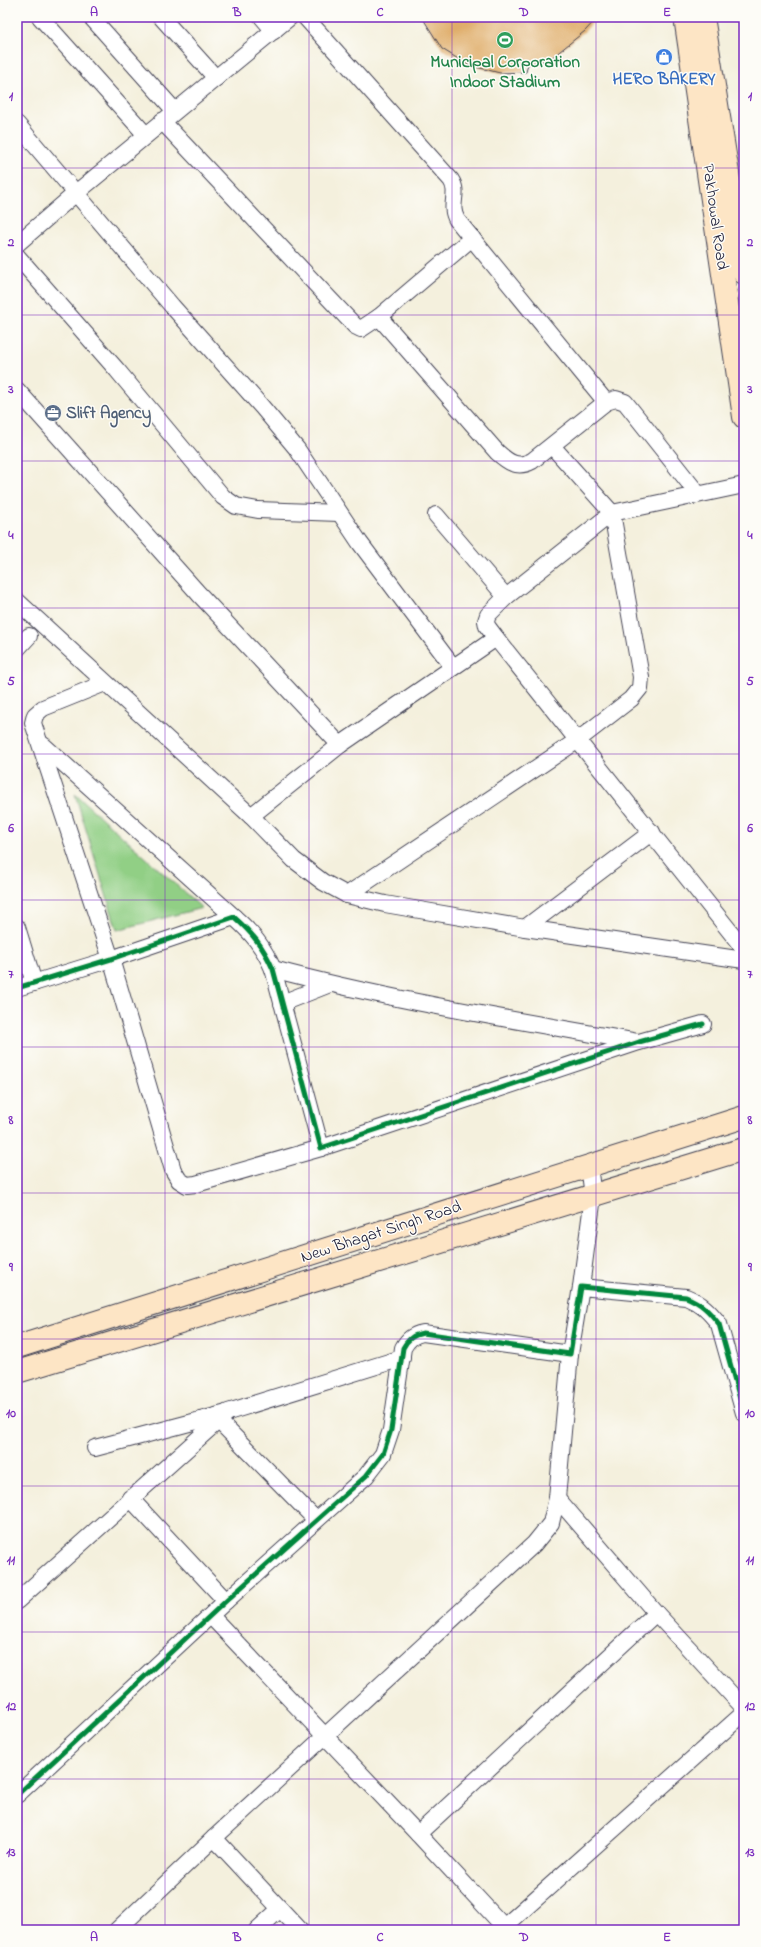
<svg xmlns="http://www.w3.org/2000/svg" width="761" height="1947" viewBox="0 0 761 1947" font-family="'Indie Flower',sans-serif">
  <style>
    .green { fill: #91cf85; stroke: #5a7860 }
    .building { fill: #dfac67 }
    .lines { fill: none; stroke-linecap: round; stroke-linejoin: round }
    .street-casing { stroke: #424153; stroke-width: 18 }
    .secondary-casing { stroke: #424153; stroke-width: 24 }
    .street { stroke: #fff; stroke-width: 16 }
    .secondary { stroke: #fde5c5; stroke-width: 22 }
    .cycleway-casing { stroke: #fdfcf7; stroke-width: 8 }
    .cycleway { stroke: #00873e; stroke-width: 5 }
    .grid { fill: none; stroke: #7b2cbf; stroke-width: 1; stroke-opacity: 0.55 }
    .labels { text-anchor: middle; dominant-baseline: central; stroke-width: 3; stroke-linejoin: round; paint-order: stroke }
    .leisure-label { font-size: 17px; font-weight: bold; fill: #27864d; stroke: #fdfcf7 }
    .shop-label { font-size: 17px; font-weight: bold; fill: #366cbe; stroke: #fdfcf7 }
    .street-label { font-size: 17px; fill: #22223b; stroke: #fdfcf7 }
    .service-label { font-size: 17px; font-weight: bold; fill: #4e5e75; stroke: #fdfcf7; text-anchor: start }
    .neatline { fill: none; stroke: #7b2cbf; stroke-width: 1.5 }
    .grid-label { font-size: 13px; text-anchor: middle; font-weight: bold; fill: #7b2cbf }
  </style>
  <rect width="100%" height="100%" fill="#fdfcf7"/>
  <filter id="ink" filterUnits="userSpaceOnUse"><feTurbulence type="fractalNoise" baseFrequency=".025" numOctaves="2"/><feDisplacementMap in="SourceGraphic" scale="8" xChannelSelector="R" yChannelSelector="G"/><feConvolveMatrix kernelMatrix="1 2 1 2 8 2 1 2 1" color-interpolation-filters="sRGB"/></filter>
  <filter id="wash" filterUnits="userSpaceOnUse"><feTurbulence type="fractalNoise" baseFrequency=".012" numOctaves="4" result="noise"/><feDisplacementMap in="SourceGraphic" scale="16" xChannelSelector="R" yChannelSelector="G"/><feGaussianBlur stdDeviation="0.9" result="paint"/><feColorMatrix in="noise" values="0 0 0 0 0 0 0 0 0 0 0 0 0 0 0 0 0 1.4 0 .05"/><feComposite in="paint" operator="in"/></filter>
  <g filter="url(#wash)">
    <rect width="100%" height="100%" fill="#f4f0dd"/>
    <!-- green -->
    <polygon class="green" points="75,794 202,908 117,930"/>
    <g id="blocks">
      <!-- building -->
      <polygon class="building" points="422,17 598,17 585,31 549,60 528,64 526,72 500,73 468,65 442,49"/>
    </g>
  </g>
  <g filter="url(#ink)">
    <use href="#blocks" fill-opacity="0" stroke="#424153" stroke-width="1"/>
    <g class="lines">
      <!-- street casing -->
      <g class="street-casing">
        <g id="street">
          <polyline points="40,17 146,135"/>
          <polyline points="91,17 175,111"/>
          <polyline points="161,17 216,78"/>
          <polyline points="262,17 274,31"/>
          <path d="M 305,17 L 451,180 C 460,194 448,205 457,220 L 606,402 L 616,399 L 625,402 L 698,494"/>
          <path d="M 162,121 L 355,326 L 361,329 L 379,317 L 497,452 C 508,462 517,469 532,461 L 606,402"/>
          <polyline points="17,124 172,306 262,407 297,449 360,543 453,667"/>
          <polyline points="17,244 76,193 290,17"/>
          <polyline points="17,256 117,370 223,497 236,506 258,510 339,513"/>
          <polyline points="379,317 472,238"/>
          <polyline points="17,390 199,594 340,745"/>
          <polyline points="744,485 612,513 506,597 488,615 486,621 487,626 496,638 744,949"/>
          <polyline points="436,515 506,597"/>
          <polyline points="17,601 251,816 340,745 496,638"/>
          <polyline points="17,649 29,636"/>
          <polyline points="105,683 43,708 35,715 33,723 111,959 173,1170 179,1180 187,1185 196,1184 321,1148"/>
          <polyline points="43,745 234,917"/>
          <polyline points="251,816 294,860 323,882 347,895 385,904 525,928 744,960"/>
          <polyline points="347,895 578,740 631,699 640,688 641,677 612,513 552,446"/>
          <polyline points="17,927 34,983"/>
          <polyline points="525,928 652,832"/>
          <path d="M 273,969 C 392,1001 516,1020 638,1042"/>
          <path d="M 17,988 L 111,959 L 234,917 C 252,933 263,946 273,969 L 321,1148 L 639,1042 L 703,1024"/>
          <polyline points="282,1003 330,984"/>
          <polyline points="581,1287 593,1196 589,1166"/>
          <polyline points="219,1421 316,1520"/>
          <polyline points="95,1448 227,1413"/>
          <polyline points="130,1498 226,1601"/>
          <polyline points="557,1498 656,1613 744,1708"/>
          <polyline points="17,1601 228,1412 402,1358"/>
          <polyline points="211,1616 418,1834 507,1930"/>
          <path d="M 17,1795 L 226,1601 L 366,1476 L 383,1454 L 391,1430 L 403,1348 C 408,1339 413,1335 423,1333 L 570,1354 L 581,1287 L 686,1297 C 701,1303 709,1311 719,1324 L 744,1413"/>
          <polyline points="418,1834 656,1613"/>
          <polyline points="214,1838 300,1930"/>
          <polyline points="504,1927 744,1713"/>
          <polyline points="117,1930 214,1838 534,1544 551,1523 557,1498 570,1354"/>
          <polyline points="257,1930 280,1909"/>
        </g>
      </g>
      <!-- secondary casing -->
      <g class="secondary-casing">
        <g id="secondary">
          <polyline points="685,17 744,417"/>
          <polyline points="703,17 744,273"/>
          <polyline points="17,1347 744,1117"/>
          <polyline points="17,1372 744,1149"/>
        </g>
      </g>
      <!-- street -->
      <use href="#street" class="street"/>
      <!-- secondary -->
      <use href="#secondary" class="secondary"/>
      <!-- cycleway casing -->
      <g class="cycleway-casing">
        <g id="cycleway">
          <path d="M 17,988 L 111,959 L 234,917 C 252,933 263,946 273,969 L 321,1148 L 639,1042 L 703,1024"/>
          <path d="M 17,1795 L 226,1601 L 366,1476 L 383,1454 L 391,1430 L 403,1348 C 408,1339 413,1335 423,1333 L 570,1354 L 581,1287 L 686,1297 C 701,1303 709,1311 719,1324 L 744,1413"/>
        </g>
      </g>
      <!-- cycleway -->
      <use href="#cycleway" class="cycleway"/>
    </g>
  </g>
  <!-- grid -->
  <path class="grid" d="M 165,17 L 165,1930M 309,17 L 309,1930M 452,17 L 452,1930M 596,17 L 596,1930M 17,168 L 744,168M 17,315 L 744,315M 17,461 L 744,461M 17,608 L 744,608M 17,754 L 744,754M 17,900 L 744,900M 17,1047 L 744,1047M 17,1193 L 744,1193M 17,1339 L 744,1339M 17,1486 L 744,1486M 17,1632 L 744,1632M 17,1779 L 744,1779"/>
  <!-- icons -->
  <defs>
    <g id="stadium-disc" transform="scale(0.9)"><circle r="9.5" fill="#2e9e5b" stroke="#fdfcf7"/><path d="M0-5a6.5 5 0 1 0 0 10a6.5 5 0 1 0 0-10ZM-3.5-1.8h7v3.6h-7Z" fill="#fff"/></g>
    <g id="shop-disc" transform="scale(0.9)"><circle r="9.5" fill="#3f7fe0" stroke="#fdfcf7"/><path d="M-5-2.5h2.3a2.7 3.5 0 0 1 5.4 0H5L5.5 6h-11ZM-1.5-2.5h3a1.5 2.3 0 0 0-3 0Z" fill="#fff"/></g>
    <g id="office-disc" transform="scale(0.9)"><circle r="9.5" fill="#5c6f8a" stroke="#fdfcf7"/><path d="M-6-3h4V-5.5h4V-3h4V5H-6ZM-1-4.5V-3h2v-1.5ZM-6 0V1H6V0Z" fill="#fff"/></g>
  </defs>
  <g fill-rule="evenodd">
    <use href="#stadium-disc" x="505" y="40"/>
    <use href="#shop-disc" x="664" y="57"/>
    <use href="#office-disc" x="53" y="413"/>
  </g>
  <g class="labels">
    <!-- leisure labels -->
    <g class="leisure-label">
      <text x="505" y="62">Municipal Corporation<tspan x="505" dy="20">Indoor Stadium</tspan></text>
    </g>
    <!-- shop labels -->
    <g class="shop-label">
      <text x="664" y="79">HERO BAKERY</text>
    </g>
    <!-- street labels -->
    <g class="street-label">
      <text transform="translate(715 217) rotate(82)">Pakhowal Road</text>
      <text transform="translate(381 1232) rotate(-18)">New Bhagat Singh Road</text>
    </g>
    <!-- service labels -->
    <g class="service-label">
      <text x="66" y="413">Slift Agency</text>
    </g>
  </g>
  <!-- margin -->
  <rect width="761" height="1947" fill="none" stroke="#fdfcf7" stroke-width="44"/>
  <rect x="22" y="22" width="717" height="1903" class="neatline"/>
  <g class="grid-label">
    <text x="94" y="16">A</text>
    <text x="237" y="16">B</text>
    <text x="380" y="16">C</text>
    <text x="524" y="16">D</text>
    <text x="667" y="16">E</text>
    <text x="11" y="100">1</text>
    <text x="750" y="100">1</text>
    <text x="11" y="246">2</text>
    <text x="750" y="246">2</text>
    <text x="11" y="393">3</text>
    <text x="750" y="393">3</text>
    <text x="11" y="539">4</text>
    <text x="750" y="539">4</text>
    <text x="11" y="685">5</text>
    <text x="750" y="685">5</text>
    <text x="11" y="832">6</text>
    <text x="750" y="832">6</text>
    <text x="11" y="978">7</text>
    <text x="750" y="978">7</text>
    <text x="11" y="1124">8</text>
    <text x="750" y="1124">8</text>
    <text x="11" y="1271">9</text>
    <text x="750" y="1271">9</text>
    <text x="11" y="1417">10</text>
    <text x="750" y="1417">10</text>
    <text x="11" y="1564">11</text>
    <text x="750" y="1564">11</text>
    <text x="11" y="1710">12</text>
    <text x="750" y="1710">12</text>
    <text x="11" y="1856">13</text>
    <text x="750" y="1856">13</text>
    <text x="94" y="1941">A</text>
    <text x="237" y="1941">B</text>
    <text x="380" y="1941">C</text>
    <text x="524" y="1941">D</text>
    <text x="667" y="1941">E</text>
  </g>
</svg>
